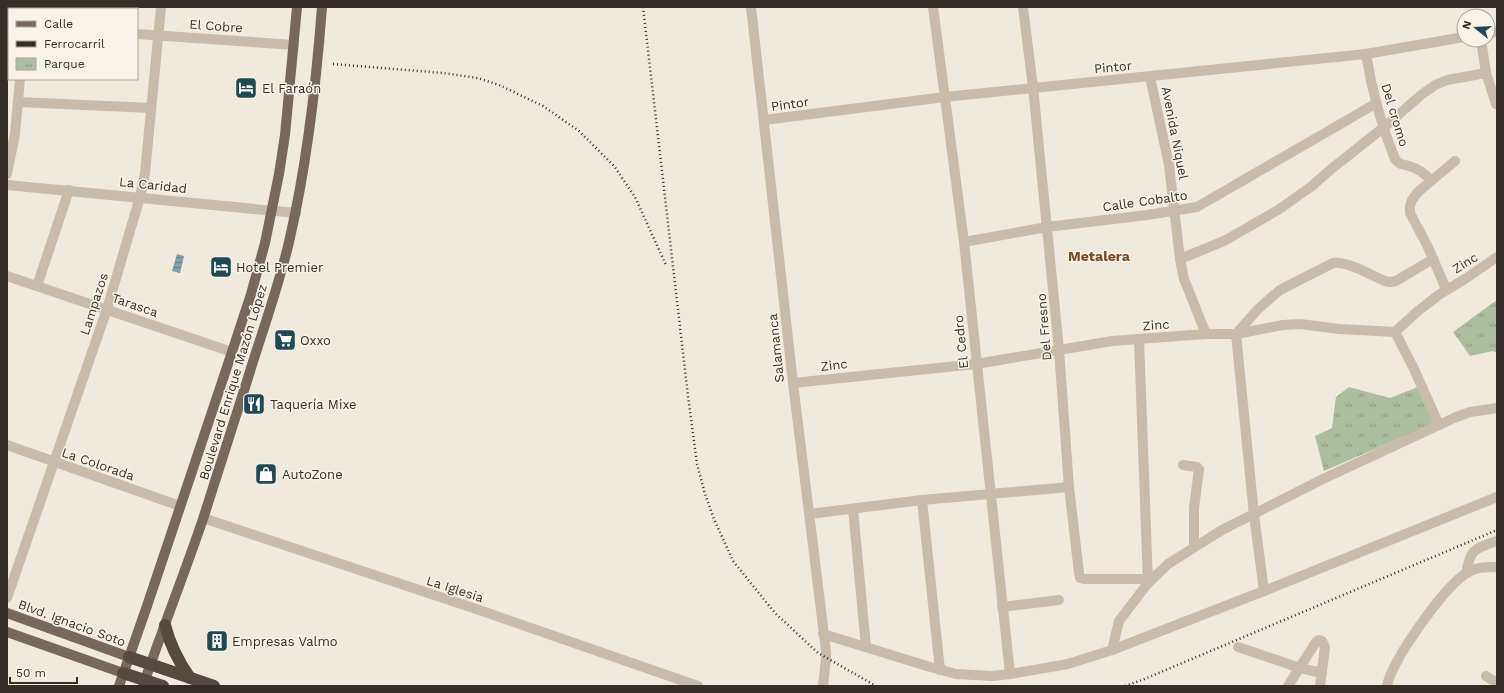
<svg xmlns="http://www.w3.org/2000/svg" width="1504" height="693" viewBox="0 0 1504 693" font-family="'Work Sans',sans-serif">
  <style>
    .park { fill: url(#park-tufts) }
    .water { fill: url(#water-rules) }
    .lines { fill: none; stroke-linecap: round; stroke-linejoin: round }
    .minor { stroke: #c7bba9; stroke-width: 10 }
    .major { stroke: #76685b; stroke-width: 10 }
    .highway { stroke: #554a40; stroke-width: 12 }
    .rail { stroke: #352e28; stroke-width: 2.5; stroke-dasharray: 1 3; stroke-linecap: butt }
    .labels { text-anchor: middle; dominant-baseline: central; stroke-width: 3; stroke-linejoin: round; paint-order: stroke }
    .street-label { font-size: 13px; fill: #352e28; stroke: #f8f3e8 }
    .poi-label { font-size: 13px; fill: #352e28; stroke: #f8f3e8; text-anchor: start }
    .neighbourhood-label { font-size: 14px; font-weight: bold; fill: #7e4927; stroke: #f8f3e8 }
  </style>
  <defs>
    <pattern id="park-tufts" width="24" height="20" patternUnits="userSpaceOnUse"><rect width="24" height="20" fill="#aebe9d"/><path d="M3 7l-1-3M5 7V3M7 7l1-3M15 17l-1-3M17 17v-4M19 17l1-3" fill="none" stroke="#8e9b80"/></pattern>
    <pattern id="water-rules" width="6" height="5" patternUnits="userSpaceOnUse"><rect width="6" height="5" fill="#7da2ab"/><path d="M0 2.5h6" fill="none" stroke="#67848b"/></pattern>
  </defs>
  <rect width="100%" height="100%" fill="#f0eadc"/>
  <!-- park -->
  <g class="park">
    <polygon points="1497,300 1497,353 1493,351 1470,356 1453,332"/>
    <polygon points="1349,387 1390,398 1418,387 1435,423 1324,471 1315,436 1332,428 1336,397"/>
  </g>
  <!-- water -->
  <polygon class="water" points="177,254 184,256 180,273 172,271"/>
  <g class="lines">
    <!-- minor -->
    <g class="minor">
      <polyline points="751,7 793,383 826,651 826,658 823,686"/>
      <polyline points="933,7 964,242 1010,674"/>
      <polyline points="1023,7 1033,87 1059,350 1069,487 1079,573 1080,578 1084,579 1148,579"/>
      <polyline points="27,9 27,7"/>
      <polyline points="7,22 9,23"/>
      <polyline points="1488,33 1497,32"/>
      <polyline points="137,34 294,45"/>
      <path d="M 1366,54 C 1372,91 1381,125 1395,159 C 1399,165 1403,164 1409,166 C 1417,168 1426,174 1431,181 L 1418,192 L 1412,200 L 1410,206 L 1410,213 L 1428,247 L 1446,289"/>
      <polyline points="1486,73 1496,104"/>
      <polyline points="1150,77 1169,165 1180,259 1184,279 1206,334"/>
      <polyline points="18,102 151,108"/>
      <polyline points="764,120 945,97 1366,54 1464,37"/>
      <polyline points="7,174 15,134 20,79"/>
      <polyline points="1431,181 1455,161"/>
      <polyline points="7,185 296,213"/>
      <polyline points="964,242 1047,227 1147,215 1197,207 1375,104"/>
      <polyline points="1180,259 1224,241 1278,210 1312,186 1330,170 1383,128 1421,95 1435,85 1447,80 1486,73 1481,40"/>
      <polyline points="7,276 232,352"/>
      <polyline points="37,286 69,190"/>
      <polyline points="1395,332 1414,369 1439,425"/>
      <polyline points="793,383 976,364 1112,341 1206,334 1236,334 1283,325 1300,324 1339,329 1395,332 1418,311 1440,294 1465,279 1497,257"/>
      <polyline points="7,445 180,506"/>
      <polyline points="1183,465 1197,467 1199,469 1194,508 1194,547"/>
      <polyline points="922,500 940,670"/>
      <polyline points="853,509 866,647"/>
      <polyline points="809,514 922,500 1069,487"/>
      <polyline points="203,518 482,611 698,686"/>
      <path d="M 1466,573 C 1471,548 1474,549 1497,541"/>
      <polyline points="1148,583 1168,564 1222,530 1323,479 1454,418 1470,412 1497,408"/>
      <path d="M 1264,591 L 1254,515 L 1236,334 L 1258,309 L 1280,290 L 1333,263 C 1348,261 1370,275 1385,281 L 1390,282 L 1396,281 L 1433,259"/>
      <polyline points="7,598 107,309 140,197 145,173 161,7"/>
      <polyline points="1002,607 1059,600"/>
      <polyline points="823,634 927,666 956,674 992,676 1010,674 1068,664 1112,650 1264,591 1497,497"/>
      <polyline points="1238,647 1300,668 1322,673"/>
      <polyline points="1112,650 1119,621 1148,583 1139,339"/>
      <polyline points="1486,676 1497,683"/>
      <polyline points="1288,686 1316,642 1319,640 1322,641 1325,647 1320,686"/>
      <path d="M 1387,686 C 1392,660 1443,589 1465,574 C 1475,567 1485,567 1497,567"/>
    </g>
    <!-- major -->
    <g class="major">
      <polyline points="7,613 129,657"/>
      <polyline points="7,632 123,673"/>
      <polyline points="119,686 147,606 232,352 251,294 265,243 279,174 285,135 297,7"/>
      <path d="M 143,686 C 162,630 184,575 203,519 C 218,473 232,427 247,381 C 261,335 278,289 289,242 C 307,165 316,86 322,7"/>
    </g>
    <!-- highway -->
    <g class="highway">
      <path d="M 165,625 C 170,645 178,661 190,678"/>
      <polyline points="129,657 214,686"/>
      <polyline points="123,673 163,686"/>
    </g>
    <!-- rail -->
    <g class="rail">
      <polyline points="643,7 688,396 697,464 705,494 714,519 733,561 775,613 818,653 876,686"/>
      <polyline points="333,64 443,73 478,78 499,85 543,106 579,131 614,166 635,197 666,265"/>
      <polyline points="1125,686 1142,680 1497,530"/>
    </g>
  </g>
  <!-- icons -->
  <defs>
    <g id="hotel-square" transform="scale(1.15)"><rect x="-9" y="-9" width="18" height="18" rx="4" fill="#214953" stroke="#f8f3e8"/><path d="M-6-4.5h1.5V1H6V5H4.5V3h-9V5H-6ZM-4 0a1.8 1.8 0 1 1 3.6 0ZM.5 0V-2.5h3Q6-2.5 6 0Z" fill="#fff"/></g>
    <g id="supermarket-square" transform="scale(1.15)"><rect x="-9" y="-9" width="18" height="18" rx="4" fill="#214953" stroke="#f8f3e8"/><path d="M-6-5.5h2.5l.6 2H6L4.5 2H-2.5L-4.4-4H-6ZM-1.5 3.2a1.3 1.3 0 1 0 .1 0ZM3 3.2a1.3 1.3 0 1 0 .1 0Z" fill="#fff"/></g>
    <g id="restaurant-square" transform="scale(1.15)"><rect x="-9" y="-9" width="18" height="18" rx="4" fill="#214953" stroke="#f8f3e8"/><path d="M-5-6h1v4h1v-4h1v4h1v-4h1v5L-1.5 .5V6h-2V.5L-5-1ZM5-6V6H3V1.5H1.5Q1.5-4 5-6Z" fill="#fff"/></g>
    <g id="shop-square" transform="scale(1.15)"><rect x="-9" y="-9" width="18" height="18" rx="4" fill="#214953" stroke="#f8f3e8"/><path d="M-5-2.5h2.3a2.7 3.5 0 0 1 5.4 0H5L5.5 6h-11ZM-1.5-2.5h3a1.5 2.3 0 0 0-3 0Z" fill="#fff"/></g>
    <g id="building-square" transform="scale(1.15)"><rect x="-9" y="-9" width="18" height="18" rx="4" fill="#214953" stroke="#f8f3e8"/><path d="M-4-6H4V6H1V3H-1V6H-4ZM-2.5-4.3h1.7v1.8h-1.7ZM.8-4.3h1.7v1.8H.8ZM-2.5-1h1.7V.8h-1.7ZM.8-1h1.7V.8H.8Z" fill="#fff"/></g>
  </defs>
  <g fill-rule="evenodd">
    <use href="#hotel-square" x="246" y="88"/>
    <use href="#hotel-square" x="221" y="267"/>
    <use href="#supermarket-square" x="285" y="340"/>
    <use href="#restaurant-square" x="254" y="404"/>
    <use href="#shop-square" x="266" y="474"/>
    <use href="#building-square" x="217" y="641"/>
  </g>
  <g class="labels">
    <!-- street labels -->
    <g class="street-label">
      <text transform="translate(216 26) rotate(4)">El Cobre</text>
      <text transform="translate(1113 67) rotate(-5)">Pintor</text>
      <text transform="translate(790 104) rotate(-8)">Pintor</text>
      <text transform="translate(1395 115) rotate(73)">Del cromo</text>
      <text transform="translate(1175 133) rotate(79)">Avenida Niquel</text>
      <text transform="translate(153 185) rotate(6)">La Caridad</text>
      <text transform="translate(1145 201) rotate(-8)">Calle Cobalto</text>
      <text transform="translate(1465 263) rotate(-32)">Zinc</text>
      <text transform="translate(94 304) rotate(-72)">Lampazos</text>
      <text transform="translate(135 305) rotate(19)">Tarasca</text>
      <text transform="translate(1156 325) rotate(-4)">Zinc</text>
      <text transform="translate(1044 327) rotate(-95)">Del Fresno</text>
      <text transform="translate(961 342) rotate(-96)">El Cedro</text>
      <text transform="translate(776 348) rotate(-96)">Salamanca</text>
      <text transform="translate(834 365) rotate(-6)">Zinc</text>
      <text transform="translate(233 382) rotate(-73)">Boulevard Enrique Mazón López</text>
      <text transform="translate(98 464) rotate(19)">La Colorada</text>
      <text transform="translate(455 589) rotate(18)">La Iglesia</text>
      <text transform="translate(72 623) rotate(20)">Blvd. Ignacio Soto</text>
    </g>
    <!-- poi labels -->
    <g class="poi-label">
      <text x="262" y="88">El Faraón</text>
      <text x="236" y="267">Hotel Premier</text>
      <text x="300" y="340">Oxxo</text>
      <text x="270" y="404">Taquería Mixe</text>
      <text x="282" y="474">AutoZone</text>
      <text x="232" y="641">Empresas Valmo</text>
    </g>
    <!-- neighbourhood labels -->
    <g class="neighbourhood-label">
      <text x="1099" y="256">Metalera</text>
    </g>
  </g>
  <!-- border -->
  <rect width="1504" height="693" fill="none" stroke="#352e28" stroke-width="16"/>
  <!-- legend -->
  <rect x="8" y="8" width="130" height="72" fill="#f8f3e8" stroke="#aaa49b"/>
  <rect x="16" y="21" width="20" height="6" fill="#76685b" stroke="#aaa49b"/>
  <text x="44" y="28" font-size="12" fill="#352e28">Calle</text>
  <rect x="16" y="41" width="20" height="6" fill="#352e28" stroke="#aaa49b"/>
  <text x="44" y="48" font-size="12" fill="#352e28">Ferrocarril</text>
  <rect x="16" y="58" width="20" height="12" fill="url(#park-tufts)" stroke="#aaa49b"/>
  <text x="44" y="68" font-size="12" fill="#352e28">Parque</text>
  <!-- north arrow -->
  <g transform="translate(1476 28) rotate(288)"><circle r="19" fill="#f8f3e8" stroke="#aaa49b"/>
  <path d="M0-3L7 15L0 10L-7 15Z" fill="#214953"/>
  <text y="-6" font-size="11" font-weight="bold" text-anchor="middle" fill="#352e28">N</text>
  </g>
  <!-- scale -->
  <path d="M10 677v6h67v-6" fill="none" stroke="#352e28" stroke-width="2"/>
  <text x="16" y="677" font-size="12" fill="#352e28" stroke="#f8f3e8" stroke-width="3" paint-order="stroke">50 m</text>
</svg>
